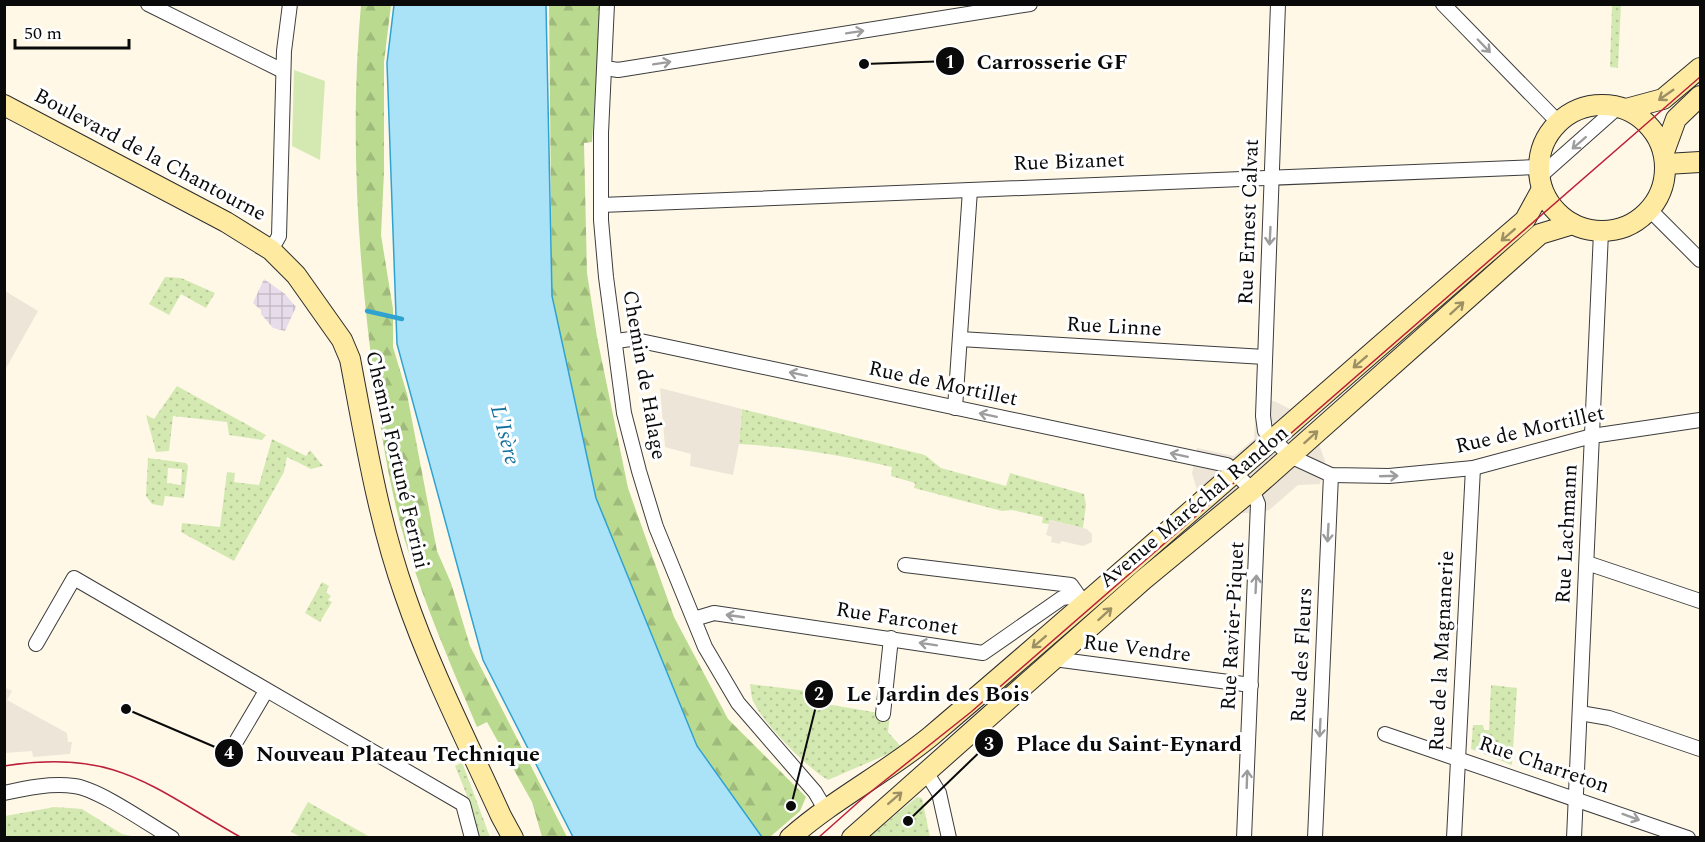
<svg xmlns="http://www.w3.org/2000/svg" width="1705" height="842" viewBox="0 0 1705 842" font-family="Spectral,serif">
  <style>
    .industrial { fill: url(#industrial-grid) }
    .grass { fill: url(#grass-dots); fill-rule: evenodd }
    .forest { fill: url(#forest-firs) }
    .garden { fill: #d4e9b1 }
    .plaza { fill: #ede5d8 }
    .water { fill: #aae3f8; stroke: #30a2d0; stroke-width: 1.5 }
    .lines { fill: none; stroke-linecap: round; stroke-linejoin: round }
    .stream { stroke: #30a2d0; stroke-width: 4.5 }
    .street-casing { stroke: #3d3d3d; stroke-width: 16 }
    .secondary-casing { stroke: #2c2c2c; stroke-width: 22 }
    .street { stroke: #fff; stroke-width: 14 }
    .secondary { stroke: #ffeaa2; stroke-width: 20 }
    .tram { stroke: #bc2039; stroke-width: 1.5 }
    .oneway { stroke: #9d9d9d }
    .oneway2 { stroke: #9d9065 }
    .labels { text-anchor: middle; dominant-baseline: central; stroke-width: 6; stroke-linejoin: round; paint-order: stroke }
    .street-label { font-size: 21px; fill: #0a0a0a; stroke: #fff }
    .water-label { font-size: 22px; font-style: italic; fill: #12709d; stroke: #fff }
    .leader { fill: none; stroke: #0a0a0a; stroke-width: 2 }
    .callout-dot { fill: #0a0a0a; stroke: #fff; stroke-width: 2 }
    .mark-label { font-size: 18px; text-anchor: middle; font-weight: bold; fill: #fff }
    .callout-label { font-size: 22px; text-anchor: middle; font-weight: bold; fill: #0a0a0a; stroke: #fff; stroke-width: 6; stroke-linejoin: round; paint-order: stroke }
  </style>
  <defs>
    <pattern id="industrial-grid" width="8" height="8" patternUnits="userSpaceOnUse" patternTransform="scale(1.5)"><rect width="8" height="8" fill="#e7ddea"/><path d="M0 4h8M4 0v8" fill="none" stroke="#c5bcc7"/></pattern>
    <pattern id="grass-dots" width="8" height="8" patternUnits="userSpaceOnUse" patternTransform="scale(1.5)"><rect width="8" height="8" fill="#d4e9b1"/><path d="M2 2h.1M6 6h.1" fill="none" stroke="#b5c697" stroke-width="1.8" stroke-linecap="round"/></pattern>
    <pattern id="forest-firs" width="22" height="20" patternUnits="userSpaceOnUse" patternTransform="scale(1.5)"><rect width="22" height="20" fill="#bada90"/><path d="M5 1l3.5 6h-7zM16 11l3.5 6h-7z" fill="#9fba7b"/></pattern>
  </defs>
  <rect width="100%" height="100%" fill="#fff8e7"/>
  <!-- industrial -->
  <polygon class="industrial" points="264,279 285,294 296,307 285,331 273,328 261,314 261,310 253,303"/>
  <!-- grass -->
  <g class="grass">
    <polygon points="1612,5 1621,5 1618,68 1610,67"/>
    <polygon points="165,277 181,278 215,293 206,308 181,294 169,315 149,304"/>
    <polygon points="177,386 266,435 262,440 229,435 227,422 173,416 169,451 156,452 146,415 154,419"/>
    <path d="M 742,409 L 925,455 L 941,468 L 1006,486 L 1010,473 L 1084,494 L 1086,505 L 1083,528 L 1050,520 L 1049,524 L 1042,523 L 1043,517 L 1012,510 L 1002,511 L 914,488 L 915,483 L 891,476 L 892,467 C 842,455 791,447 739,444 Z"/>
    <polygon points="272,439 306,456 310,450 323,466 311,469 287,457 284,472 234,561 181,532 182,523 220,527 227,472 235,473 234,482 259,485"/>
    <path d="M 148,458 L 186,463 L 188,466 L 184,498 L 165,496 L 163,506 L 152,504 L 146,496 ZM 168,468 L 182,469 L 181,485 L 167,483 Z"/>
    <polygon points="322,582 329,586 326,592 331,596 328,600 332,602 320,622 305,613"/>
    <path d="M 750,684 L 808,691 L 809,701 L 890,715 L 888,732 L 902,748 L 828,780 C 806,767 765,725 754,703 C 751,698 751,690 750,684 Z"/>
    <polygon points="1491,685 1517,688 1512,765 1471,749 1473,725 1483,725 1484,730 1489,730"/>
    <polygon points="462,762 490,837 479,837 466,793 455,766"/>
    <polygon points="917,797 922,798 930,837 869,837"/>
    <polygon points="308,802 370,837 301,837 291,832"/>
    <polygon points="55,807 82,809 122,834 136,837 5,837 5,816"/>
  </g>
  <!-- forest -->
  <g class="forest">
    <path d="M 361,5 L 391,5 L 384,62 L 384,172 L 381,235 L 393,309 L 393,347 L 407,394 L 437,551 L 451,583 L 470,646 L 567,837 L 542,837 L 532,802 L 487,722 L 477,727 C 451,666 425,605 405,541 C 389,486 380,428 373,371 C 357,250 350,126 361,5 Z"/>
    <polygon points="549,5 601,5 592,142 584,143 587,273 597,337 628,488 674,617 728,719 806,797 800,811 770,837 762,837 697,746 596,498 552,296"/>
  </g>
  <!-- garden -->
  <polygon class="garden" points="294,70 325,81 320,160 292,146"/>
  <!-- plaza -->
  <g class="plaza">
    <polygon points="5,291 38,311 5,370"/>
    <polygon points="660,388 742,409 739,444 733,475 690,466 691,454 665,447"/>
    <polygon points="1274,401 1290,409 1319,444 1325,461 1320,484 1298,485 1269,510 1250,517 1249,513 1239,513 1223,526 1197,490 1192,473 1197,448 1234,456 1254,439 1256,402"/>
    <polygon points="1050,520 1087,529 1092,534 1092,542 1083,546 1061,541 1060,544 1051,542 1052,537 1046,535"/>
    <polygon points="4,687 12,691 7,700 67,733 68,742 72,742 70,754 33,757 32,751 5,753"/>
  </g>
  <!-- water -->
  <polygon class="water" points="394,5 546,5 552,296 596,498 697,746 762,837 573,837 483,660 397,344 387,63"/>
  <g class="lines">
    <!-- stream -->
    <polyline class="stream" points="367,311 402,319"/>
    <!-- street casing -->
    <g class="street-casing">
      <g id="street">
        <polyline points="148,4 283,71"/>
        <polyline points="607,4 601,133 601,220 606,277 624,413 639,471 656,527 705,647 738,703 815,792 825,809"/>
        <polyline points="1278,4 1263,416 1265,431 1290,456 1331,475 1389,476 1473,468 1592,436 1700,420"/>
        <polyline points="1443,4 1558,122"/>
        <polyline points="605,68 618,70 1030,4"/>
        <polyline points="1539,177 1618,107"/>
        <polyline points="601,205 1538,167"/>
        <polyline points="1650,210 1700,260"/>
        <polyline points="271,250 279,236 284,51 290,4"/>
        <polyline points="960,339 1265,357"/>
        <polyline points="616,341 631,339 1227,465 1252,490 1258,504 1244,838"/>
        <polyline points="955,408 970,190"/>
        <polyline points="1587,563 1700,601"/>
        <polyline points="905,565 1071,585 1083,602"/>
        <polyline points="694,619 714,613 983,653 1062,598 1077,596"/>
        <polyline points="36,644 74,578 463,804 472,838"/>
        <polyline points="1054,659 1251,685"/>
        <polyline points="1580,713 1609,718 1700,749"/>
        <polyline points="883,714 891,638"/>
        <polyline points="1385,734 1688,838"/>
        <polyline points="237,740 266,691"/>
        <polyline points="926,772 939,793 949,838"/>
        <path d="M 4,793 C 26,788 51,783 74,786 C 99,789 148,824 172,838"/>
        <polyline points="1315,838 1331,475"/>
        <polyline points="1454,838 1473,468"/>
        <polyline points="1574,838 1601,232"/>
      </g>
    </g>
    <!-- secondary casing -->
    <g class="secondary-casing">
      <g id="secondary">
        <circle cx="1602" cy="168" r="63"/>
        <path d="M 4,105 L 226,222 L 271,250 L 296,275 L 342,340 L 350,359 C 365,438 378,519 405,595 C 431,671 468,743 501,816 L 513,838"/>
        <polyline points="1626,109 1663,99 1700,68"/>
        <polyline points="1664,152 1676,119 1700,96"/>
        <polyline points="1666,164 1700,162"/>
        <path d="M 790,838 C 834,799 886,773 931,736 C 1131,566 1326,391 1525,220 L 1542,189"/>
        <polyline points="852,838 1143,580 1252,490 1540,234 1573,224"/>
      </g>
    </g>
    <!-- street -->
    <use href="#street" class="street"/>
    <!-- secondary -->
    <use href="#secondary" class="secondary"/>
    <!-- tram -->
    <g class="tram">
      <path d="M 4,766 C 116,748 151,787 242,838"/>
      <polyline points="818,838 863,798 971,712 1700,77"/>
    </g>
  </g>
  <!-- one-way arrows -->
  <defs><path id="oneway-shaft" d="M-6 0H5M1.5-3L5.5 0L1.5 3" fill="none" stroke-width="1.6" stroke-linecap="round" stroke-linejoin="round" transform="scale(1.5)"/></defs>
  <g class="oneway">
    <use href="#oneway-shaft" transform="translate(855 32) rotate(-9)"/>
    <use href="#oneway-shaft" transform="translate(1484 46) rotate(46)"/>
    <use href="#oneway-shaft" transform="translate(662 63) rotate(-9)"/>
    <use href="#oneway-shaft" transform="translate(1579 143) rotate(139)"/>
    <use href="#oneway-shaft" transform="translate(1270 236) rotate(93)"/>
    <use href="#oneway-shaft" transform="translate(798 374) rotate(-168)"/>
    <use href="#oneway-shaft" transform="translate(988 415) rotate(-168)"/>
    <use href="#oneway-shaft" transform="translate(1179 455) rotate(-168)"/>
    <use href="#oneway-shaft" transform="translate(1389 476) rotate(-2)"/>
    <use href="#oneway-shaft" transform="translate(1328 533) rotate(93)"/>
    <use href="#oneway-shaft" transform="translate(1256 584) rotate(-87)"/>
    <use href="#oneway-shaft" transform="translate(735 616) rotate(-172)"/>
    <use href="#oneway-shaft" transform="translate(928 644) rotate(-171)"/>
    <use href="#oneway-shaft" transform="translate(1320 728) rotate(93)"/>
    <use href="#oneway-shaft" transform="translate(1247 779) rotate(-88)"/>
    <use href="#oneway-shaft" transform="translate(1631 817) rotate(20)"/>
  </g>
  <g class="oneway2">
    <use href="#oneway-shaft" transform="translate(1666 95) rotate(145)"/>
    <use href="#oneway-shaft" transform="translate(1508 235) rotate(139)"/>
    <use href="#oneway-shaft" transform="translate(1457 308) rotate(-42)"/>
    <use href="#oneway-shaft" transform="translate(1360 362) rotate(139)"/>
    <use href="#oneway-shaft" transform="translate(1311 437) rotate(-42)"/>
    <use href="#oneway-shaft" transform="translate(1105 614) rotate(-42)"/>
    <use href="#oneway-shaft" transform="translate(1039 642) rotate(139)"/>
    <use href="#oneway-shaft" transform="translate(895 798) rotate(-41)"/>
  </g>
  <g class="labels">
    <!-- street labels -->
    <g class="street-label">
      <text transform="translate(150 155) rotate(28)">Boulevard de la Chantourne</text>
      <text transform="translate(1069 162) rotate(-2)">Rue Bizanet</text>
      <text transform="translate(1249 222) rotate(-88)">Rue Ernest Calvat</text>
      <text transform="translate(1114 327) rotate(3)">Rue Linne</text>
      <text transform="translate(644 375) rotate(80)">Chemin de Halage</text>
      <text transform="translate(943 384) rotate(12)">Rue de Mortillet</text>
      <text transform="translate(1530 430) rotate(-13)">Rue de Mortillet</text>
      <text transform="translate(397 460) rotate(77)">Chemin Fortuné Ferrini</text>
      <text transform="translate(1194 507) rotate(-40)">Avenue Maréchal Randon</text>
      <text transform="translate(1567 534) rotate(-87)">Rue Lachmann</text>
      <text transform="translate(897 619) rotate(9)">Rue Farconet</text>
      <text transform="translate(1233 626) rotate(-87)">Rue Ravier-Piquet</text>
      <text transform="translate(1137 649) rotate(7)">Rue Vendre</text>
      <text transform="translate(1442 651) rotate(-87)">Rue de la Magnanerie</text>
      <text transform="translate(1302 655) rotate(-87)">Rue des Fleurs</text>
      <text transform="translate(1544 765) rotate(19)">Rue Charreton</text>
    </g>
    <!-- water labels -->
    <g class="water-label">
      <text transform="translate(505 435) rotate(75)">L'Isère</text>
    </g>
  </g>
  <!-- callouts -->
  <path class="leader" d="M864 64L950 61M791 806L819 694M908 821L989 743M126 709L229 753"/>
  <g class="callout-dot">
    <circle cx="864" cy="64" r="6"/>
    <circle cx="791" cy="806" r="6"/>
    <circle cx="908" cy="821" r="6"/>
    <circle cx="126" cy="709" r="6"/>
    <circle cx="950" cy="61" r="15"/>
    <circle cx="819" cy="694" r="15"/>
    <circle cx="989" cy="743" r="15"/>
    <circle cx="229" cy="753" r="15"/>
  </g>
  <g class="mark-label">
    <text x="950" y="68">1</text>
    <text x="819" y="700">2</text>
    <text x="989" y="750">3</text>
    <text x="229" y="759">4</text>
  </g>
  <g class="callout-label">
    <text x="1052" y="69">Carrosserie GF</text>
    <text x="938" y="701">Le Jardin des Bois</text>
    <text x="1129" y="751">Place du Saint-Eynard</text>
    <text x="398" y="761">Nouveau Plateau Technique</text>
  </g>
  <!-- border -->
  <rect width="1705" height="842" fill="none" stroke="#0a0a0a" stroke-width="12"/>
  <!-- scale -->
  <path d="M15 39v9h114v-9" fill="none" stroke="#0a0a0a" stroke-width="3"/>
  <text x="24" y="39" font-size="18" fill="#0a0a0a" stroke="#ffffff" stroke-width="4.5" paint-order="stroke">50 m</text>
</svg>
